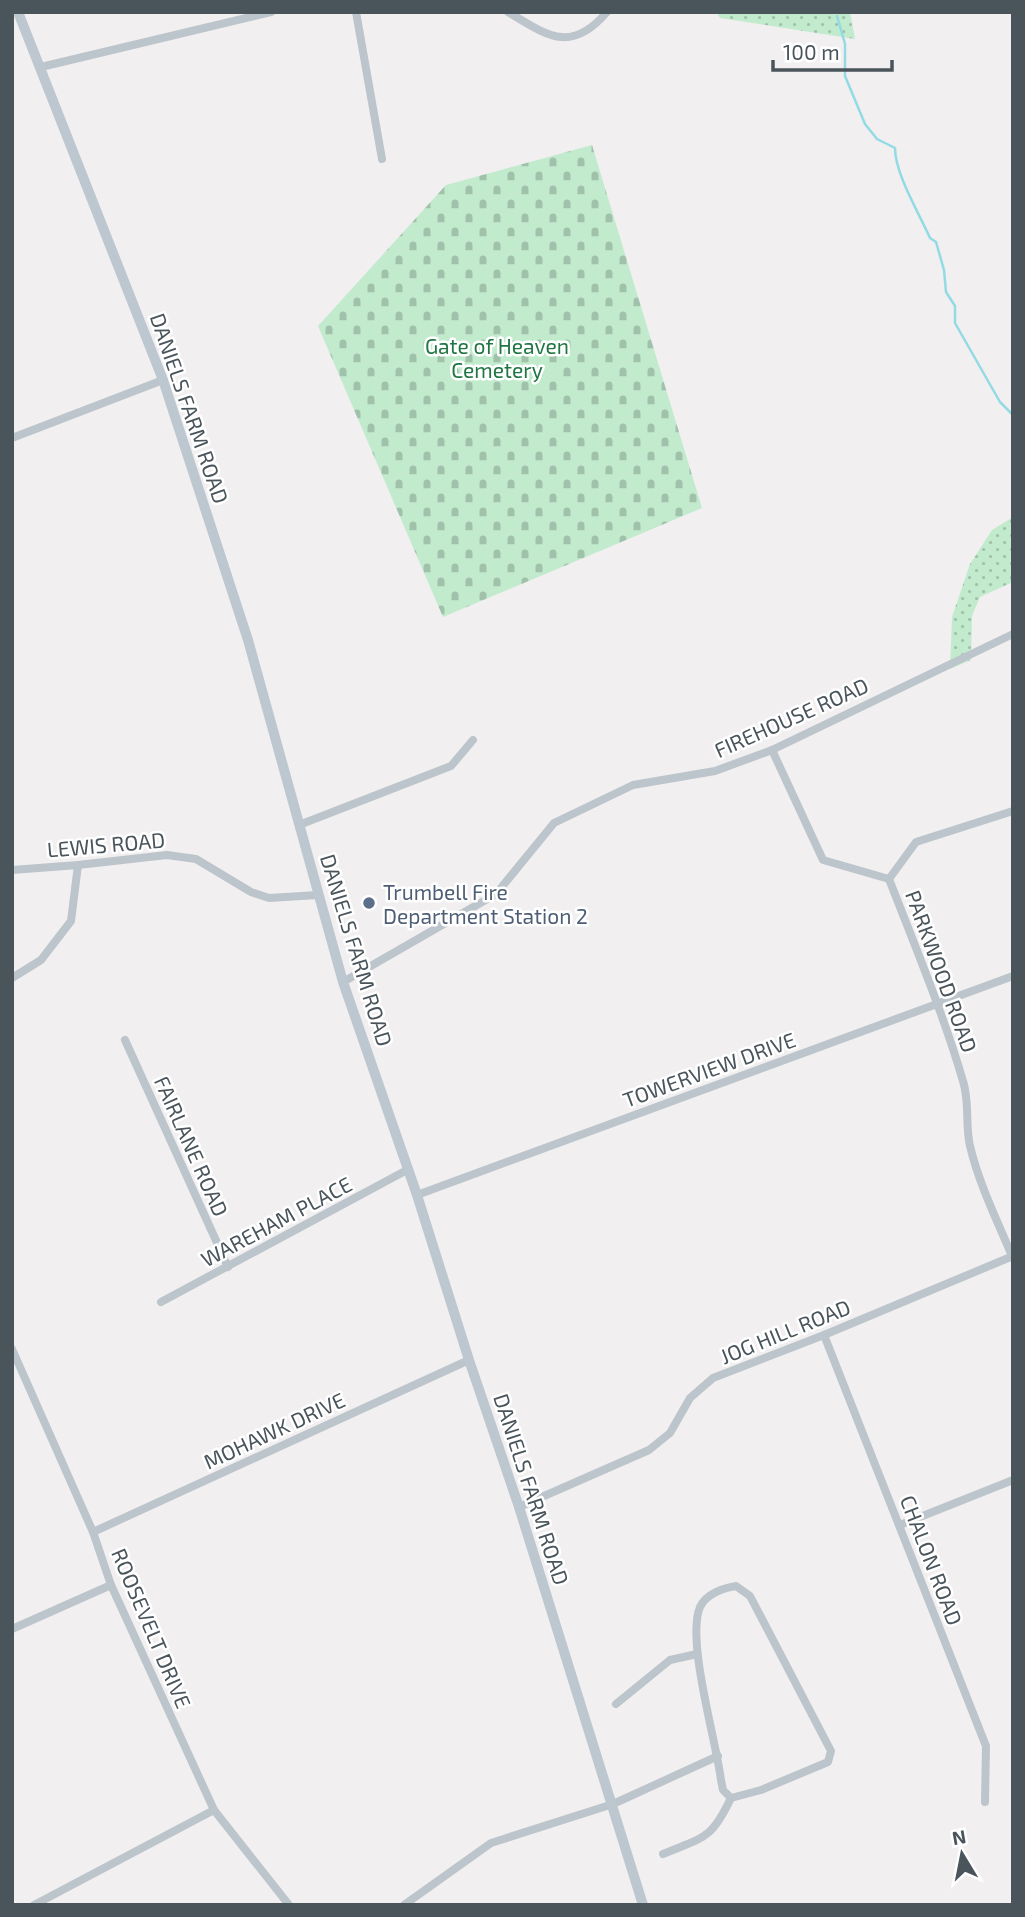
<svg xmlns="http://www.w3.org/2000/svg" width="1025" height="1917" viewBox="0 0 1025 1917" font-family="'Exo 2',sans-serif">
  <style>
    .green { fill: url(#green-dots) }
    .cemetery { fill: url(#cemetery-stones) }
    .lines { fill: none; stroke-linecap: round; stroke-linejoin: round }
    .stream { stroke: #93dbe4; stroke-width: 2.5 }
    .street { stroke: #bcc5cb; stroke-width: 8 }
    .secondary { stroke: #bdc7cf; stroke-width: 10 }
    .service-dot { fill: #5c6f8a; stroke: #fff; stroke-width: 2.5 }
    .labels { text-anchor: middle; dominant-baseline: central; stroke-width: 5; stroke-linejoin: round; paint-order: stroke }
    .park-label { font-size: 21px; fill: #207643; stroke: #fff }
    .street-label { font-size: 21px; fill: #49545b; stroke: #fff }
    .service-label { font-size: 21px; fill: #4e5e75; stroke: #fff; text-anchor: start }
  </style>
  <defs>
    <pattern id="green-dots" width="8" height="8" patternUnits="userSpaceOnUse" patternTransform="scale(1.75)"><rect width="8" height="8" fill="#c2ebce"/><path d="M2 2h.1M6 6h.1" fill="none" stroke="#a0c1aa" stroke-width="1.8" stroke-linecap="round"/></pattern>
    <pattern id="cemetery-stones" width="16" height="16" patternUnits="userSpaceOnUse" patternTransform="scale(1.75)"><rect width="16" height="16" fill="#c2ebce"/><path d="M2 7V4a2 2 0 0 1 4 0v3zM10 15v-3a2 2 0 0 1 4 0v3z" fill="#a0c1aa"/></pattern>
  </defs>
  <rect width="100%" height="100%" fill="#f2eff0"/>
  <!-- green -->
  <g class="green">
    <polygon points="716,12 850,12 855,39 720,18"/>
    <polygon points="1013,517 1013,582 980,597 972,616 971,660 950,669 952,617 970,564 992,530"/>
  </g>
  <!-- cemetery -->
  <polygon class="cemetery" points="592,145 702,508 443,617 318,326 446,185"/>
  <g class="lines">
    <!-- stream -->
    <path class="stream" d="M 837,16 L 845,44 L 845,76 L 865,124 L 877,139 L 895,148 C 895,174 919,213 930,238 L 936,242 L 944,270 L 946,292 L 955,306 L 955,323 L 1000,402 L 1013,415"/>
    <!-- street -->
    <g class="street">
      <polyline points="356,12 382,159"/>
      <path d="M 508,12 C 548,36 571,54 607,12"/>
      <polyline points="41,67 271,12"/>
      <polyline points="12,438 163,380"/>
      <polyline points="772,750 823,860 889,879"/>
      <polyline points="299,825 451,766 473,740"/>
      <polyline points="12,870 78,865 167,855 196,859 251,892 269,898 318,895"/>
      <path d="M 889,879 C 915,946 943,1013 963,1081 C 970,1103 965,1125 970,1146 C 979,1184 997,1220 1012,1256"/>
      <polyline points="889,879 916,842 1013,811"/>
      <polyline points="12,978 41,960 71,921 78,865"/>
      <polyline points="343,982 496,894 554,823 633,785 715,771 772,750 1013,634"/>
      <polyline points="125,1040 228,1267"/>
      <polyline points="417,1195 1013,976"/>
      <polyline points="161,1302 407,1170"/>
      <polyline points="824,1335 986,1746 985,1802"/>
      <polyline points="12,1349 93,1532 111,1585 214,1810 289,1905"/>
      <polyline points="519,1507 649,1450 670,1433 690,1398 713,1378 824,1335 1013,1256"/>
      <polyline points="900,1525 1013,1480"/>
      <polyline points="93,1532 469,1360"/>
      <path d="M 736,1586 L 750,1596 L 831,1751 L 828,1762 L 761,1790 L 731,1798 L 723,1790 L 721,1780 C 716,1740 686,1640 700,1607 C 706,1594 723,1588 736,1586 Z"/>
      <polyline points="12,1629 111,1585"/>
      <polyline points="616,1704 670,1660 697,1654"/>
      <path d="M 663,1854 C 704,1837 711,1840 731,1798"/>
      <polyline points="34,1905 214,1810"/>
      <polyline points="404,1905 491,1843 613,1804 718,1756"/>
    </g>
    <!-- secondary -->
    <polyline class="secondary" points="18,12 163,380 248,640 343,982 417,1195 469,1360 519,1507 643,1905"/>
  </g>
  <!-- markers -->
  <circle class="service-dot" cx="369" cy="903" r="7"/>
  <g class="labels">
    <!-- park labels -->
    <g class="park-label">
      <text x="497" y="345">Gate of Heaven<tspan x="497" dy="24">Cemetery</tspan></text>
    </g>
    <!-- street labels -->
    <g class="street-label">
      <text transform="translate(190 408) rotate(71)">DANIELS FARM ROAD</text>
      <text transform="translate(791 717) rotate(-24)">FIREHOUSE ROAD</text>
      <text transform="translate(106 844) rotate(-5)">LEWIS ROAD</text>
      <text transform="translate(357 950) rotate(73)">DANIELS FARM ROAD</text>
      <text transform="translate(942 971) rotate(70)">PARKWOOD ROAD</text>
      <text transform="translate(709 1069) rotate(-20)">TOWERVIEW DRIVE</text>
      <text transform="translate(192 1146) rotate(66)">FAIRLANE ROAD</text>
      <text transform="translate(276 1221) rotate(-28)">WAREHAM PLACE</text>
      <text transform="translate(785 1331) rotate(-22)">JOG HILL ROAD</text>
      <text transform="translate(274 1430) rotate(-25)">MOHAWK DRIVE</text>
      <text transform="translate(532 1489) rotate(72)">DANIELS FARM ROAD</text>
      <text transform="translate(932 1560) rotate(69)">CHALON ROAD</text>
      <text transform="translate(152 1628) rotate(67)">ROOSEVELT DRIVE</text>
    </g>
    <!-- service labels -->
    <g class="service-label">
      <text x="383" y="891">Trumbell Fire<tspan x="383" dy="24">Department Station 2</tspan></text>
    </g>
  </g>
  <!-- border -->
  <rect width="1025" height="1917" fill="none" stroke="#49545b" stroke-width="28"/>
  <!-- north arrow -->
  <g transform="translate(962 1854) rotate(350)" stroke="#ffffff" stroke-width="5" paint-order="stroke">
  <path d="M0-5L12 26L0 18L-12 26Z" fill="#49545b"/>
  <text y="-10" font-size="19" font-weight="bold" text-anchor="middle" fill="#49545b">N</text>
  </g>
  <!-- scale -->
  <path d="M773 60v10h119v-10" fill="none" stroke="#49545b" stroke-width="3.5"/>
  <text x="783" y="60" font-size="21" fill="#49545b" stroke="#ffffff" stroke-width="5" paint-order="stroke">100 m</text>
</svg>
